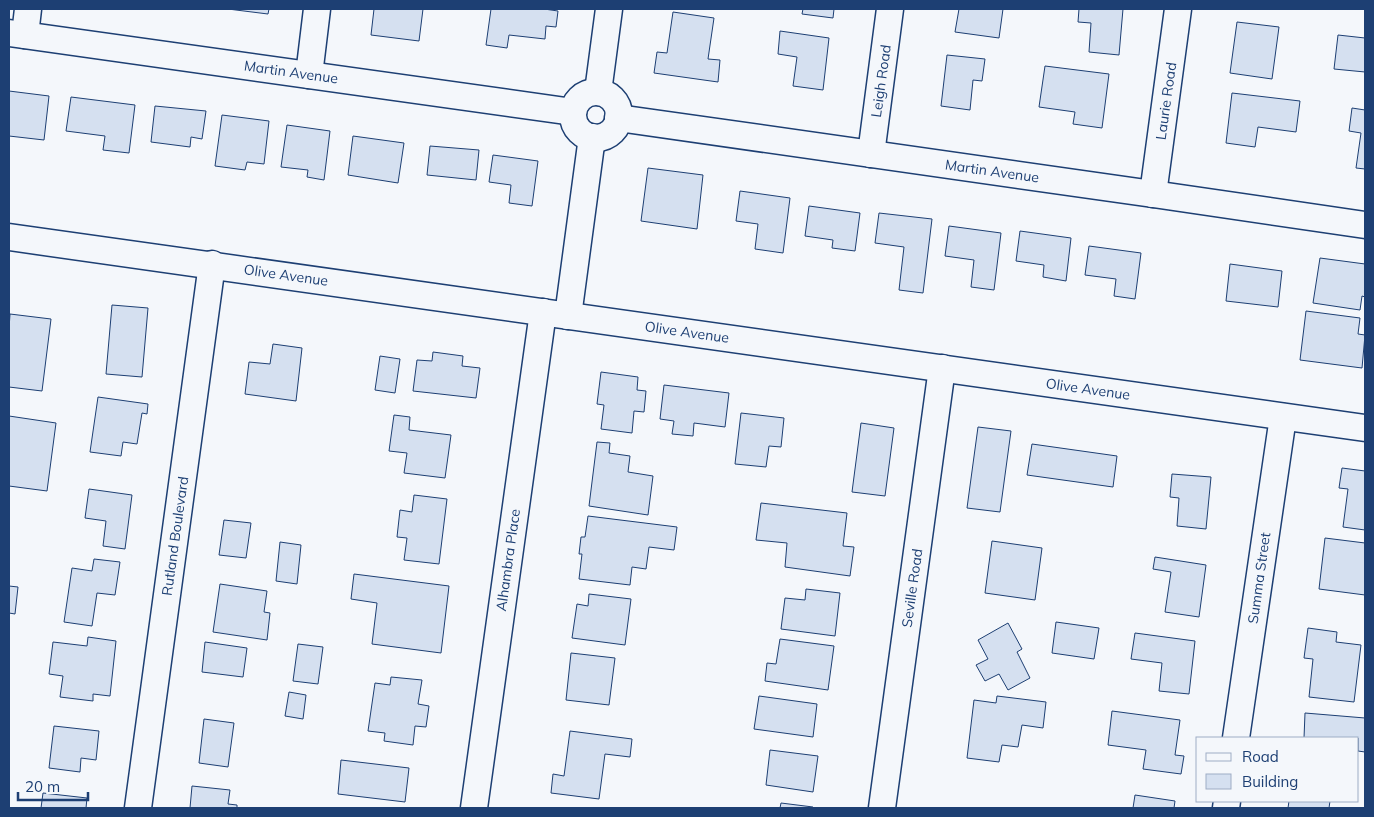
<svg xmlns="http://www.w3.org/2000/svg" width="1374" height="817" viewBox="0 0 1374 817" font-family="Mulish,sans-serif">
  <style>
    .building { fill: #d5e0f0; stroke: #1d3f73 }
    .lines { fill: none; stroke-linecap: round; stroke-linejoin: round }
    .minor-casing { stroke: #1d3f73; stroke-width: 29 }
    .minor { stroke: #f4f7fb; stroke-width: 26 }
    .labels { text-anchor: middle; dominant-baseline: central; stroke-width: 4; stroke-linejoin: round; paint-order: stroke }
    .street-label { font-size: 14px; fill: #1d3f73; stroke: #f4f7fb }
  </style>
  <rect width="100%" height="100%" fill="#f4f7fb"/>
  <!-- building -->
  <g class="building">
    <polygon points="228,9 269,9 268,14"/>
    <polygon points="374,9 423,9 419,41 371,35"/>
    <polygon points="491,9 544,9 558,11 556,27 546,26 545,39 509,35 507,48 486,45"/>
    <polygon points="803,9 834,9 833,18 802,14"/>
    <polygon points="959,9 1003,9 999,38 955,32"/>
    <polygon points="1079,9 1123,9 1119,55 1089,52 1091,23 1078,22"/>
    <polygon points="673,12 714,18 708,59 720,60 718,82 654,73 657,52 667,53"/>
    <polygon points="1237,22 1279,27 1272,79 1230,73"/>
    <polygon points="780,31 829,38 823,90 793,86 797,57 778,54"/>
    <polygon points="1338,35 1365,38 1365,72 1334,69"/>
    <polygon points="947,55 985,59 982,81 973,80 970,110 941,106"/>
    <polygon points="1045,66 1109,74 1102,128 1073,124 1075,112 1039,107"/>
    <polygon points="9,91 49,96 44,140 9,136"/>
    <polygon points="1232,93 1300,101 1296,132 1258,127 1255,147 1226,143"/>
    <polygon points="71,97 135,105 129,153 103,150 105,136 66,131"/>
    <polygon points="155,106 206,111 202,139 191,137 190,147 151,142"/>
    <polygon points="1352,108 1365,110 1365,169 1356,168 1361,133 1349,131"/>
    <polygon points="222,115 269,121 264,164 247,162 245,170 215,166"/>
    <polygon points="287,125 330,131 324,180 307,177 308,170 281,167"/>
    <polygon points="353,136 404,143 398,183 348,175"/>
    <polygon points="430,146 479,150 476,180 427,175"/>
    <polygon points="493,155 538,161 532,206 509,203 511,185 489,182"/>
    <polygon points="648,168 703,175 697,229 641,221"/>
    <polygon points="740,191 790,198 783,253 755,249 758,224 736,221"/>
    <polygon points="809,206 860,213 855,251 832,248 833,240 805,236"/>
    <polygon points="879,213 932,219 923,293 899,290 904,247 875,243"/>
    <polygon points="949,226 1001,233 994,290 971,287 974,260 945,256"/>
    <polygon points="1020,231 1071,238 1066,281 1043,277 1044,265 1016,261"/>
    <polygon points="1089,246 1141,253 1135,299 1114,296 1116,279 1085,275"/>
    <polygon points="1320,258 1365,264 1365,297 1362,296 1360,310 1313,303"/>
    <polygon points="1230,264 1282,271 1278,307 1226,301"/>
    <polygon points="112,305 148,308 142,377 106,374"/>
    <polygon points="1306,311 1360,318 1358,334 1365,335 1362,368 1300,360"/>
    <polygon points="10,314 51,319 42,391 9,387 9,329"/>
    <polygon points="273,344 302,348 296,401 245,394 249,362 270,364"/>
    <polygon points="433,352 463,356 462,366 480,368 476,398 413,391 417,360 432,361"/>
    <polygon points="380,356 400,359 395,393 375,390"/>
    <polygon points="601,372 638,377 637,390 646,391 644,412 634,411 632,433 601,429 604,405 597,404"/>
    <polygon points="664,385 729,393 725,427 694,423 693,436 672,434 674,421 660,419"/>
    <polygon points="98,397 148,404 147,414 142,413 137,444 123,442 121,456 90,452"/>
    <polygon points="741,413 784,418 781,447 769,446 766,467 735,464"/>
    <polygon points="394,415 410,417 409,430 451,435 445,478 404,473 407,453 389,451"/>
    <polygon points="9,416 56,423 47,491 9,486"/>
    <polygon points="861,423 894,428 885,496 852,492"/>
    <polygon points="978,427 1011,431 1000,512 967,508"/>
    <polygon points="597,442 610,443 609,453 630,456 628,472 653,476 648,515 589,506"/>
    <polygon points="1032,444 1117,456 1113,487 1027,475"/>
    <polygon points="1342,468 1365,471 1365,530 1343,527 1348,489 1339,488"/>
    <polygon points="1172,474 1211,477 1206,529 1177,526 1179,498 1170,497"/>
    <polygon points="89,489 132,495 125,549 103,546 106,521 85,518"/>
    <polygon points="414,495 447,499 439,564 404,560 407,538 397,537 400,510 412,512"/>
    <polygon points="761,503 847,513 843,546 854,547 850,576 785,567 787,543 756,540"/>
    <polygon points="588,516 677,527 674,550 649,547 646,569 632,567 630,585 579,579 582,554 579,554 581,537 585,537"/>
    <polygon points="224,520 251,523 246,558 219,555"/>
    <polygon points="1325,538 1365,543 1365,595 1319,589"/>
    <polygon points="992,541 1042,548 1035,600 985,593"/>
    <polygon points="280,542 301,545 297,584 276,581"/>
    <polygon points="1155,557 1206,565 1199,617 1165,612 1171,572 1153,569"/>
    <polygon points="94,559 120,562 115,595 97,593 92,626 64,622 72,568 92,571"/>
    <polygon points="354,574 449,586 441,653 372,644 377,603 351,599"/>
    <polygon points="220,584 267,591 264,612 270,613 267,640 213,632"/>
    <polygon points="9,586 18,587 15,614 9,613"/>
    <polygon points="806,589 840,593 835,636 781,629 785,598 805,600"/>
    <polygon points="589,594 631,599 625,645 572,638 577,604 588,606"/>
    <polygon points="1056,622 1099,628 1094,659 1052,653"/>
    <polygon points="1008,623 1022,649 1017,652 1030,678 1008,690 999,674 985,681 976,665 988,659 978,640"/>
    <polygon points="1308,628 1337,632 1336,642 1361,645 1354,702 1309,697 1313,659 1304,658"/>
    <polygon points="1135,633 1195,641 1189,694 1159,691 1162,663 1131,659"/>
    <polygon points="88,637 116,641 110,696 93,694 93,701 60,697 63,676 49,674 53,642 87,646"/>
    <polygon points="780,639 834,646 828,690 765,681 767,663 776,664"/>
    <polygon points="205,642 247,648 243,677 202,672"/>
    <polygon points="298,644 323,647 318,684 293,681"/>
    <polygon points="571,653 615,658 609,705 566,700"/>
    <polygon points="391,677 422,680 418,704 429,706 426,727 415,726 413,745 384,741 385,733 368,731 375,683 390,685"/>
    <polygon points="289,692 306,695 303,719 285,716"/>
    <polygon points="759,696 817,704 813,737 754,729"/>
    <polygon points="997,696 1046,702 1043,728 1022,725 1018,747 1002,745 999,762 967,758 974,700 996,703"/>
    <polygon points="1112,711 1180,720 1175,755 1184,756 1181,774 1143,769 1146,750 1108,745"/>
    <polygon points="1305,713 1365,718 1365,752 1358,751 1358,738 1304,738"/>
    <polygon points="204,719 234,723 228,767 199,763"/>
    <polygon points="54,726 99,731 96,760 81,758 80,772 49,768"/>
    <polygon points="570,731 632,739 630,757 605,754 599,799 551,793 553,774 564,776"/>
    <polygon points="770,750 818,756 813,792 766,785"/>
    <polygon points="341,760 409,768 405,802 338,794"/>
    <polygon points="192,786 230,790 228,804 237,805 237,808 190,808"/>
    <polygon points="43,793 87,798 86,808 41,808"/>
    <polygon points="1135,795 1175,801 1174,808 1133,808"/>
    <polygon points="1289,801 1330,801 1329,808 1288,808"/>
    <polygon points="781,803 813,807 812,808 780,808"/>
  </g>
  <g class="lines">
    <!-- minor casing -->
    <g class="minor-casing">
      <g id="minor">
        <polyline points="9,33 573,112"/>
        <polyline points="25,35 28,9"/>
        <polyline points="309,75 317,9"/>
        <polyline points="598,92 609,9"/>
        <circle cx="596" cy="115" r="23"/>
        <polyline points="618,118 1153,194 1365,225"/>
        <polyline points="871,154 890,9"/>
        <polyline points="1153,194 1178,9"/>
        <polyline points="9,237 1365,428"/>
        <polyline points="568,316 592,137"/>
        <polyline points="1236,738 1283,417"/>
        <polyline points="138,808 212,264"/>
        <polyline points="474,808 543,312"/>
        <polyline points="882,808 942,368"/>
        <polyline points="1226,808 1227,801"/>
      </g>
    </g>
    <!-- minor -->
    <use href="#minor" class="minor"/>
  </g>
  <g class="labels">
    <!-- street labels -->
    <g class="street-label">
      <text transform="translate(291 72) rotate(8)">Martin Avenue</text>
      <text transform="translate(881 81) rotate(-82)">Leigh Road</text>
      <text transform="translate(1166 101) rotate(-82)">Laurie Road</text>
      <text transform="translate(992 171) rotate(8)">Martin Avenue</text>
      <text transform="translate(286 275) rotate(8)">Olive Avenue</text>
      <text transform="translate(687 332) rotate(8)">Olive Avenue</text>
      <text transform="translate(1088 389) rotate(8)">Olive Avenue</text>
      <text transform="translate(175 536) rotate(-82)">Rutland Boulevard</text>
      <text transform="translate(508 560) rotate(-82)">Alhambra Place</text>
      <text transform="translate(1259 578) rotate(-82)">Summa Street</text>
      <text transform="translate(912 588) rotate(-82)">Seville Road</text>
    </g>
  </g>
  <!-- border -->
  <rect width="1374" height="817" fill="none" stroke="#1d3f73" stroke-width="20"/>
  <!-- legend -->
  <rect x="1196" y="737" width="162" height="65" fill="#f4f7fb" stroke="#9eadc5"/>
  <rect x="1206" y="753" width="25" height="8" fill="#f4f7fb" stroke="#9eadc5"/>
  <text x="1242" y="762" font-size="15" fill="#1d3f73">Road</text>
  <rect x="1206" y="774" width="25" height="15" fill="#d5e0f0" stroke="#9eadc5"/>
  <text x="1242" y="787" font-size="15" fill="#1d3f73">Building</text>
  <!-- scale -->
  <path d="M18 792v8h70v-8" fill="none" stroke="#1d3f73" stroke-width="2.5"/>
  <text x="25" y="792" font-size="15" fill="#1d3f73" stroke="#f4f7fb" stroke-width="4" paint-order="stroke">20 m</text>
</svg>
